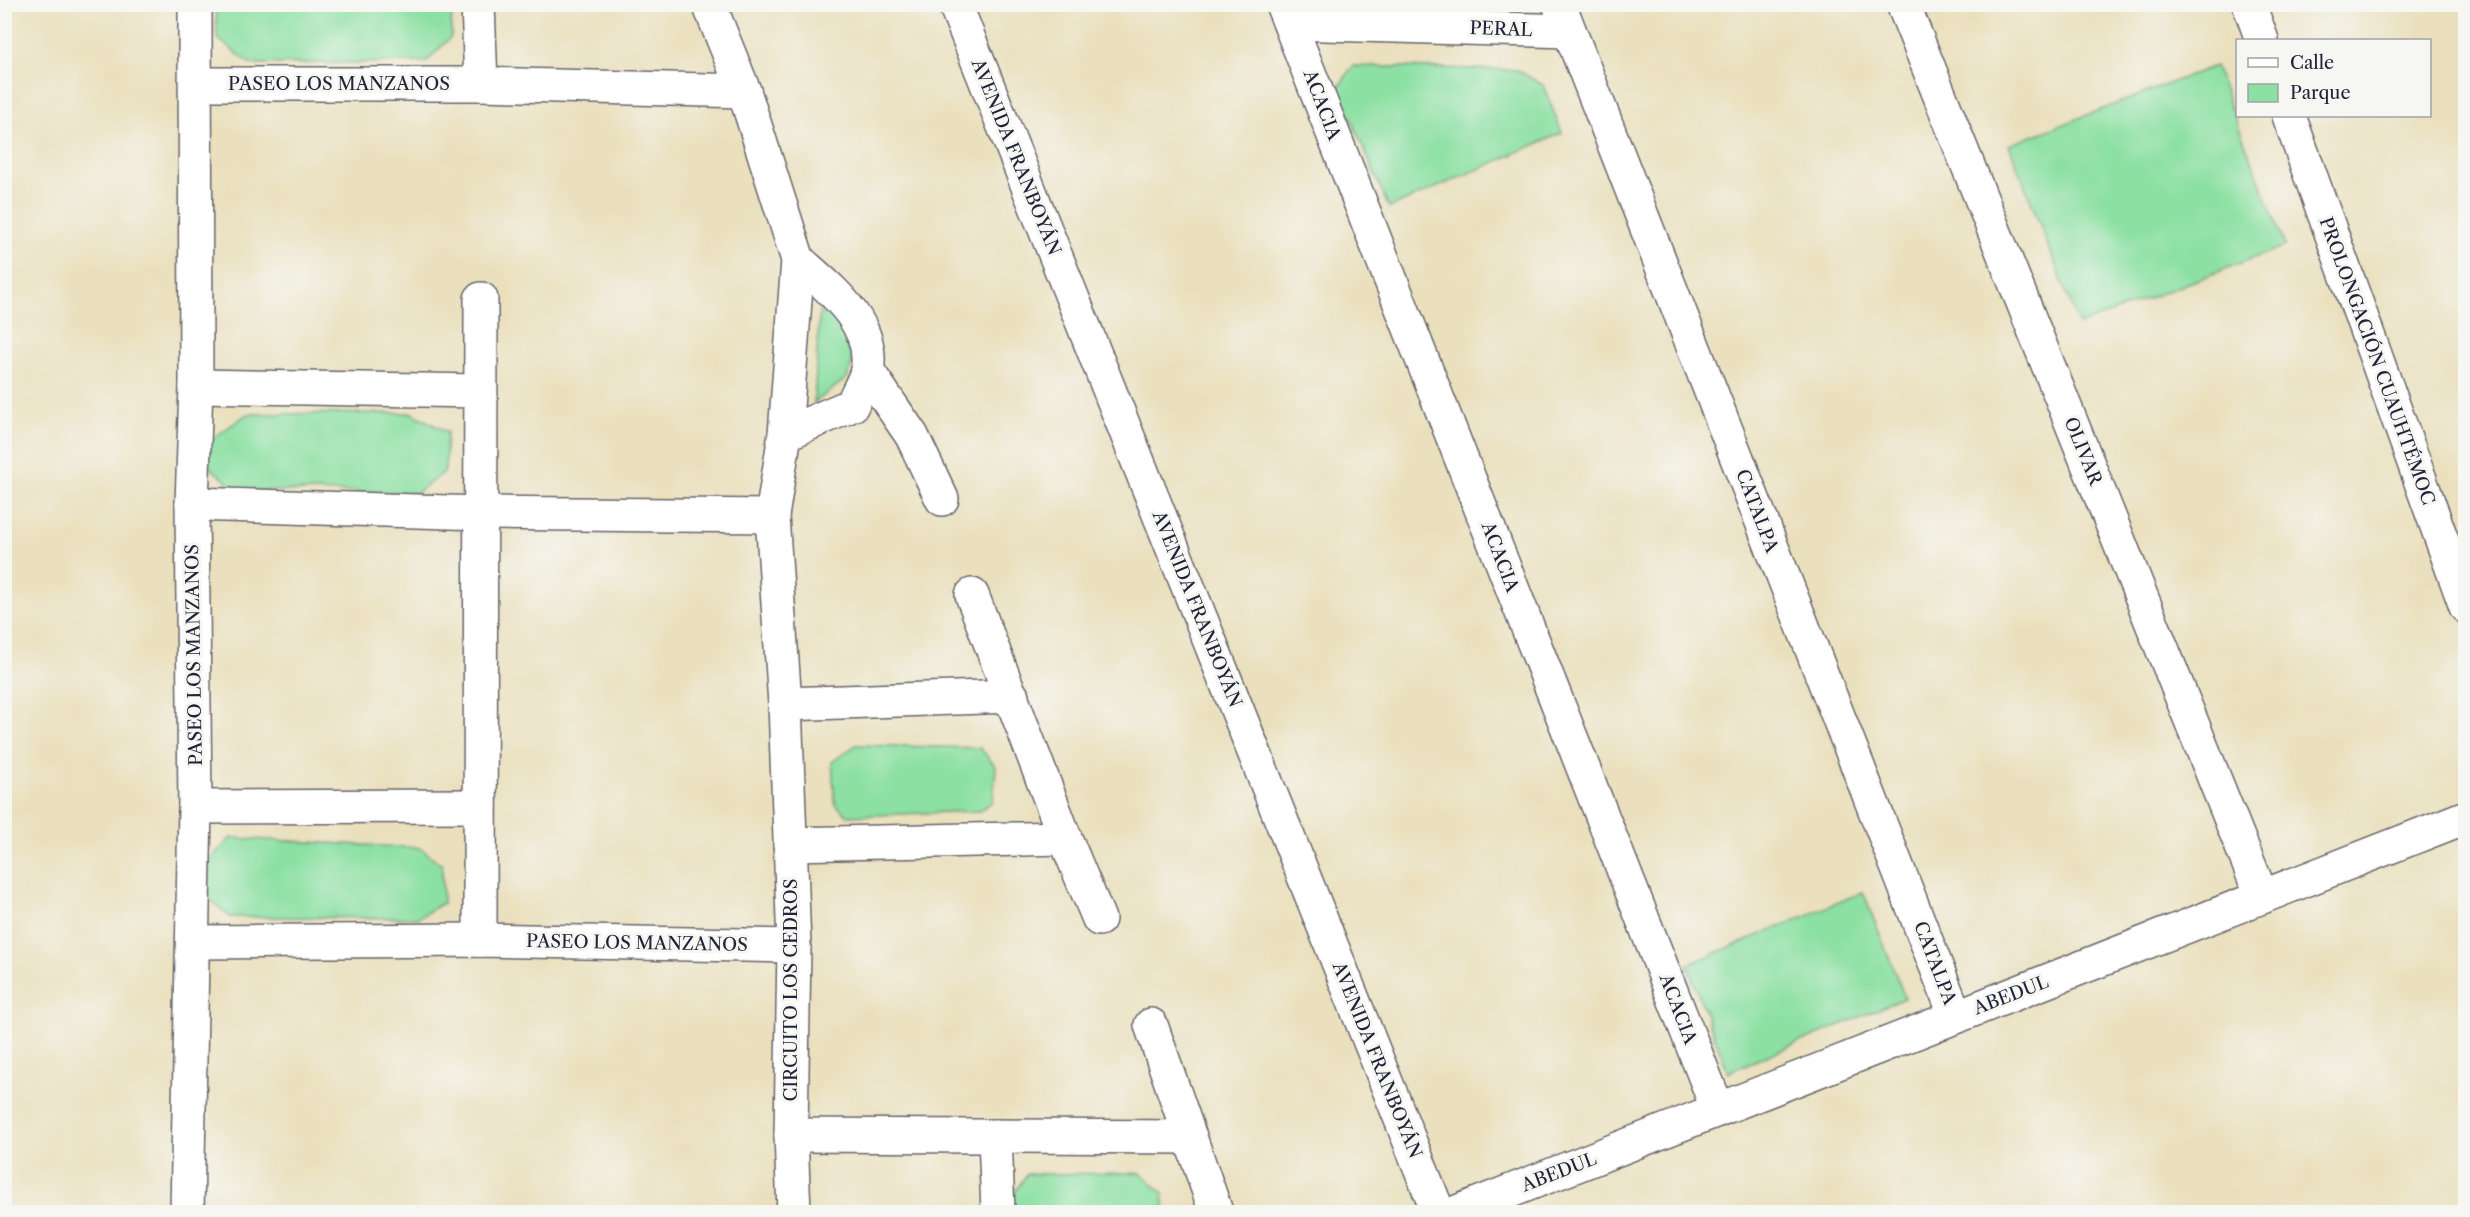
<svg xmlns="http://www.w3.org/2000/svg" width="2470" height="1217" viewBox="0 0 2470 1217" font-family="'Libre Caslon Text',serif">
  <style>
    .green { fill: #8be0a2; stroke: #56816e; stroke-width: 1.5 }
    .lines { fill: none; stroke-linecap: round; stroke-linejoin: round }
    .street-casing { stroke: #686468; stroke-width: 36 }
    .street { stroke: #fff; stroke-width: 33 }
    .labels { text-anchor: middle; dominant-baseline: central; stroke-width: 6; stroke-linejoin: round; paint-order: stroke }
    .street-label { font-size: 18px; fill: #22223b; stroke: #f6f6f2 }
  </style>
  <rect width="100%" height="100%" fill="#f6f6f2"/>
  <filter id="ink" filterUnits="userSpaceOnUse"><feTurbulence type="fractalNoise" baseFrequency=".0167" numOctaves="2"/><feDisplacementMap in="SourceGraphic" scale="12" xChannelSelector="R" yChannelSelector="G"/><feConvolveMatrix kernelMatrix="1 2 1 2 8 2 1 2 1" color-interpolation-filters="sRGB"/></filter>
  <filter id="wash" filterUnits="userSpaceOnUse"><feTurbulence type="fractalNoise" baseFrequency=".008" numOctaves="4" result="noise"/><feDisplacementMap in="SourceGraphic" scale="24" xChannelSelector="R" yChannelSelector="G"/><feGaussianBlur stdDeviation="1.35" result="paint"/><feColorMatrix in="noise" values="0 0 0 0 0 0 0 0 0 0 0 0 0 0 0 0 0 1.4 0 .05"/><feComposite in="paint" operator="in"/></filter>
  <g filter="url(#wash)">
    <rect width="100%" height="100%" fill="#eae0bd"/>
    <!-- green -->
    <g class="green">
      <polygon points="216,5 452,5 451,37 426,62 251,64 217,38"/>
      <polygon points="1353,66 1517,70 1543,85 1562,133 1389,208 1338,88"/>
      <polygon points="2215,66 2285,246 2079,325 2009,145"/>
      <polygon points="820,305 836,315 853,346 852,363 847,378 814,403"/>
      <polygon points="412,413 447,432 445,471 417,493 238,490 208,466 211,440 247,414"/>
      <polygon points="856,745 980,748 996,767 993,801 979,811 848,816 835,804 832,762"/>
      <polygon points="231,838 420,848 442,865 443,903 418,918 230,917 207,897 208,861"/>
      <polygon points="1863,892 1905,998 1728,1072 1687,965"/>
      <polygon points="1141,1173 1163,1193 1165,1212 1008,1212 1007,1203 1027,1174"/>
    </g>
  </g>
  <g filter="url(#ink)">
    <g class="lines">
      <!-- street casing -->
      <g class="street-casing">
        <g id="street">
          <polyline points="478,4 481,84"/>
          <polyline points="709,4 744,91 798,260 785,434 772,516 785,704 794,946 791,1135 794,1212"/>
          <polyline points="955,4 1438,1212"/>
          <polyline points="1282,4 1718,1110"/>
          <polyline points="1559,4 1956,1017"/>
          <polyline points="1903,4 2262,897"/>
          <polyline points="2249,4 2262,40"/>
          <polyline points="1290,23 1569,31"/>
          <polyline points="197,84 481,84 744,91"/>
          <polyline points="2289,116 2466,607"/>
          <polyline points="867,370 912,436 942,499"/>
          <polyline points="196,386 479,391"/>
          <path d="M 785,434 L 852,405 C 856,395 864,382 867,371 C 876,323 829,288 798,260"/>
          <polyline points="192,504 481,513 772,516"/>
          <polyline points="972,595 1065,838 1099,919"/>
          <polyline points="785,704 1012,696"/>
          <polyline points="195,807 480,806"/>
          <polyline points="790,844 1065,838"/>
          <polyline points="480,940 481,299"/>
          <polyline points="193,942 480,940 794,946"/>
          <polyline points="1151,1025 1216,1212"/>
          <polyline points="791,1135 1190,1137"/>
          <polyline points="995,1136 998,1212"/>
          <polyline points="187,1212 195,807 192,504 196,386 195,4"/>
          <polyline points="1457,1212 2466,817"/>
        </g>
      </g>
      <!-- street -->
      <use href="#street" class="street"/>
    </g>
  </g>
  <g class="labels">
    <!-- street labels -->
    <g class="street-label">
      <text transform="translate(1501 29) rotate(2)">PERAL</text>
      <text x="339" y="84">PASEO LOS MANZANOS</text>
      <text transform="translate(1322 105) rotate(69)">ACACIA</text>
      <text transform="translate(1016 157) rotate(68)">AVENIDA FRANBOYÁN</text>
      <text transform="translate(2377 361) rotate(70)">PROLONGACIÓN CUAUHTÉMOC</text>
      <text transform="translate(2083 451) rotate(68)">OLIVAR</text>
      <text transform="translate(1757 511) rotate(69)">CATALPA</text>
      <text transform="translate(1500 557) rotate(69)">ACACIA</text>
      <text transform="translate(1197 609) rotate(68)">AVENIDA FRANBOYÁN</text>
      <text transform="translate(194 655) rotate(-91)">PASEO LOS MANZANOS</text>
      <text transform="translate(637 943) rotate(1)">PASEO LOS MANZANOS</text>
      <text transform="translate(1935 963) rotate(69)">CATALPA</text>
      <text transform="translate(791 990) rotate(-90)">CIRCUITO LOS CEDROS</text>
      <text transform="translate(2011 995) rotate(-21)">ABEDUL</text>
      <text transform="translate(1678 1009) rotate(69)">ACACIA</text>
      <text transform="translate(1377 1060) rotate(68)">AVENIDA FRANBOYÁN</text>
      <text transform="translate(1559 1172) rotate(-21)">ABEDUL</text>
    </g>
  </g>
  <!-- margin -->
  <rect width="2470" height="1217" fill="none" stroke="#f6f6f2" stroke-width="24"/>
  <!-- legend -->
  <rect x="2236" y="39" width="195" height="78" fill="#f6f6f2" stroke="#a1a1a9" stroke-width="1.5"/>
  <rect x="2248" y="58" width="30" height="9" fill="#ffffff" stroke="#a1a1a9" stroke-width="1.5"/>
  <text x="2290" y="69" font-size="18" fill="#22223b">Calle</text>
  <rect x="2248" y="84" width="30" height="18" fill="#8be0a2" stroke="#a1a1a9" stroke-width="1.5"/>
  <text x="2290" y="99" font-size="18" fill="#22223b">Parque</text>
</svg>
